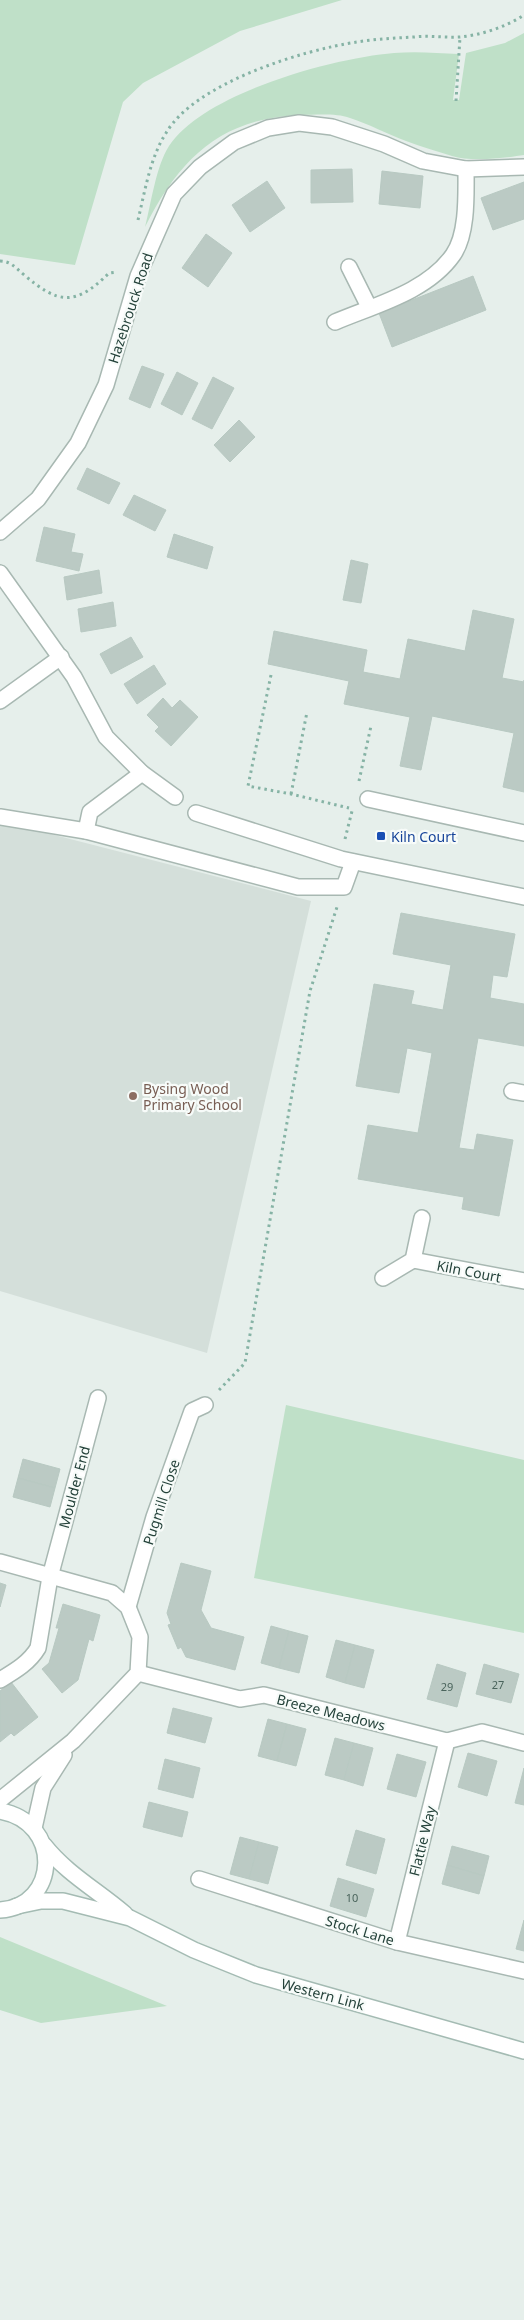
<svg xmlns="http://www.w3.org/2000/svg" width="524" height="2320" viewBox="0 0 524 2320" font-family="'Noto Sans',sans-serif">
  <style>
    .built { fill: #d4dfda }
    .green { fill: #bfe0c8 }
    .building { fill: #bbcac4; stroke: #b8c9c2 }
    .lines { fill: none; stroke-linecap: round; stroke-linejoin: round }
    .service-casing { stroke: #a8b8b2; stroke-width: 18 }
    .minor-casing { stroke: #a8b8b2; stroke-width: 18 }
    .secondary-casing { stroke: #a4bbb3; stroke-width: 18 }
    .path { stroke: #86b3a5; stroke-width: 3; stroke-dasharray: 2.5 4; stroke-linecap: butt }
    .service { stroke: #fff; stroke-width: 15 }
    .minor { stroke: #fff; stroke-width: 15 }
    .secondary { stroke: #fff; stroke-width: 15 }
    .transit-dot { fill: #1a4fb4; stroke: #f7fbf9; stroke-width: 2 }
    .education-dot { fill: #8d6e63; stroke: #f7fbf9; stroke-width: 2 }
    .labels { text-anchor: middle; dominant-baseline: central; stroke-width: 4.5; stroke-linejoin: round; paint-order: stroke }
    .number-label { font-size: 11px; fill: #4a645c }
    .street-label { font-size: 14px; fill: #24423a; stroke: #f7fbf9 }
    .transit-label { font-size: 14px; fill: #164399; stroke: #f7fbf9; text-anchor: start }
    .education-label { font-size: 14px; fill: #785e54; stroke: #f7fbf9; text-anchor: start }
  </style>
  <rect width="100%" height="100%" fill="#e6efeb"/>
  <!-- built -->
  <polygon class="built" points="0,821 311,901 207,1353 0,1291"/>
  <!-- green -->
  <g class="green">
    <polygon points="0,0 342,0 240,31 143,83 123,102 75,265 0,254"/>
    <path d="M 524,33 L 524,155 C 505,158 471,162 452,156 C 437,151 422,147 406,141 C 387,134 369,124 350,118 C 336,113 316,115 301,115 C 221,118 180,158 145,227 C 151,204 156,166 169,146 C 204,93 333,58 394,53 C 416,51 437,53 459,54 L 453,100 L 459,100 L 466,53 L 505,43 Z"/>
    <polygon points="286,1405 524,1460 524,1633 254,1578"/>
    <polygon points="0,1937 167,2006 41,2023 0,2010"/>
  </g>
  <!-- building -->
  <g class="building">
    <polygon points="352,169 353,202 311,203 311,170"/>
    <polygon points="382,171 423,176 420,208 379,204"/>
    <polygon points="267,181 285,208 250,232 232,205"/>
    <polygon points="524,182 524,219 493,230 481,198"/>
    <polygon points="206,234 232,253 208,287 182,268"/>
    <polygon points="473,276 486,310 392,347 379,313"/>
    <polygon points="142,366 164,374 150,408 129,399"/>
    <polygon points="177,372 198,383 182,415 161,404"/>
    <polygon points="213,377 234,388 212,429 192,419"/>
    <polygon points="239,420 255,437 230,462 214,445"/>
    <polygon points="87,468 120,483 109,504 77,489"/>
    <polygon points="134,495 166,510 155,531 123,515"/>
    <polygon points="44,527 75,534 71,552 83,554 79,571 36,561"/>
    <polygon points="174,534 213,547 207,569 167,557"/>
    <polygon points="351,560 368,564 361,603 343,600"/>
    <polygon points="99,570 102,593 67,600 64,577"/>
    <polygon points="113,602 116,626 81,632 78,609"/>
    <polygon points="473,610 514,619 502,678 524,682 524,680 524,792 503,787 514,733 432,716 421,770 400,766 410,717 344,704 349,681 268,664 274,631 367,650 363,672 400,679 408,639 465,651"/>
    <polygon points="131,637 143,657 111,674 100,654"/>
    <polygon points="154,665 166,684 137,704 124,684"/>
    <polygon points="163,698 172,708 180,700 198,717 171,746 155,731 159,727 147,715"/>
    <polygon points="401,913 515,934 507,977 493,975 490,998 524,1004 524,1046 478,1038 459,1148 474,1150 477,1134 513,1140 499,1216 462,1209 464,1197 358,1179 368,1125 418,1133 432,1053 407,1048 399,1093 356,1086 374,984 414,991 411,1004 443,1010 451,965 393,954"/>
    <polygon points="23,1459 60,1469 55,1488 18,1478"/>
    <polygon points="18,1478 55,1488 50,1507 13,1497"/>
    <polygon points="181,1563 211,1571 201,1610 211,1628 244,1637 235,1670 186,1657 181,1647 178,1649 168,1625 171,1624 167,1613"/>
    <polygon points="0,1583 6,1585 0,1607"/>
    <polygon points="63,1604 100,1615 93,1641 89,1639 78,1680 62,1693 42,1669 49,1663 59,1628 56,1628"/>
    <polygon points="271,1626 289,1631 279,1668 261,1663"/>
    <polygon points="289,1631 308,1636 299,1673 279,1668"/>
    <polygon points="336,1640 355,1645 345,1683 326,1677"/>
    <polygon points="355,1645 374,1650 364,1688 345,1683"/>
    <polygon points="437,1664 466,1673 457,1707 427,1699"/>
    <polygon points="484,1664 519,1674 511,1703 476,1694"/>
    <polygon points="11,1682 38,1717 14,1736 11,1733 0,1742 0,1691"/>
    <polygon points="173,1708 212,1718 205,1743 167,1733"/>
    <polygon points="268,1719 287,1724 277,1761 258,1756"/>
    <polygon points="287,1724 306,1729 296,1766 277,1761"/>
    <polygon points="335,1738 354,1743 344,1780 325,1775"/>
    <polygon points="354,1743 373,1748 363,1786 344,1780"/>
    <polygon points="468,1753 497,1761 487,1796 458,1787"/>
    <polygon points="397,1754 426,1762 416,1797 387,1789"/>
    <polygon points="165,1759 200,1768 193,1798 158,1789"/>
    <polygon points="524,1768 524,1805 515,1803"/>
    <polygon points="149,1802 188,1812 182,1837 143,1827"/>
    <polygon points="356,1830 385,1839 376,1874 346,1865"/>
    <polygon points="240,1837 259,1842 249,1879 230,1874"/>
    <polygon points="259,1842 278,1847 268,1884 249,1879"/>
    <polygon points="452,1846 489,1856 484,1876 447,1865"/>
    <polygon points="447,1865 484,1876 479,1894 442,1884"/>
    <polygon points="338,1878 374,1889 366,1917 330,1906"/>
    <polygon points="524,1920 524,1951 516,1949"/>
  </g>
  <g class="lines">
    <!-- service casing -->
    <g class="service-casing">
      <g id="service">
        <polyline points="0,701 61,657"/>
        <polyline points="368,799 524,833"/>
        <polyline points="196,813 341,859 524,897"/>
        <polyline points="0,817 86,831 298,887 344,887 353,862"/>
        <polyline points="86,831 90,812 142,773"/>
        <polyline points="512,1091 524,1093"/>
      </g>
    </g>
    <!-- minor casing -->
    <g class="minor-casing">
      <g id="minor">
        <polyline points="349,267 369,307"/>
        <path d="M 335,322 C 375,305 427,292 453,255 C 468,234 466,193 466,169"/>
        <polyline points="0,532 38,499 78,443 106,385 138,276 174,194 200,167 234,142 268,128 299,123 332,127 384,144 423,161 466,169 524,167"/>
        <polyline points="0,573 74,677 106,737 142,773 175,797"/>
        <polyline points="413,1260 524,1281"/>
        <polyline points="383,1278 413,1260 422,1218"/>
        <polyline points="0,1562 112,1593 128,1607 140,1637 138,1673 73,1741 0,1800"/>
        <polyline points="128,1607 154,1517 192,1411 205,1405"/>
        <polyline points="138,1673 240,1699 264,1695 447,1741 482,1732 524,1743"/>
        <path d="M 0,1680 C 15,1671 29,1663 38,1648 L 50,1577 L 98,1398"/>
        <polyline points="34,1828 43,1788 64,1755"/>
        <polyline points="199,1879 397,1942 524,1971"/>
        <polyline points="397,1942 447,1741"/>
      </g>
    </g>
    <!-- secondary casing -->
    <g class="secondary-casing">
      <g id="secondary">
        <path d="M 0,1811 C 63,1822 59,1906 0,1910"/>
        <path d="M 44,1845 C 67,1874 97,1890 125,1914"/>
        <polyline points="17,1906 41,1901 63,1901 130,1918 194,1950 256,1975 524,2051"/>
      </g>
    </g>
    <!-- path -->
    <g class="path">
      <polyline points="456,101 460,37"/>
      <path d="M 138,220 C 145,191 150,158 166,133 C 195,83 303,50 357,42 C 376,39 395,38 414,37 C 429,35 444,38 460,37 C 481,35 506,27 524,15"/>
      <path d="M 0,261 C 10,261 15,267 23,274 C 58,304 75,307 109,273 L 117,272"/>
      <polyline points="271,675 248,786 291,794 349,808"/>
      <polyline points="359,781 371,726"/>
      <polyline points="291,794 307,712"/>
      <polyline points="345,839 352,811"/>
      <polyline points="219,1390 245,1363 310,991 337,907"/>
    </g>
    <!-- service -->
    <use href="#service" class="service"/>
    <!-- minor -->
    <use href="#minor" class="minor"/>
    <!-- secondary -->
    <use href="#secondary" class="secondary"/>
  </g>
  <!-- markers -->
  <rect class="transit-dot" x="376" y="831" width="10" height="10" rx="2.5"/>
  <circle class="education-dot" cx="133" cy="1096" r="5"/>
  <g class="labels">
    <!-- number labels -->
    <g class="number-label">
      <text x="498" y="1684">27</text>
      <text x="447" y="1686">29</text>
      <text x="352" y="1897">10</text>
    </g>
    <!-- street labels -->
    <g class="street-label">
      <text transform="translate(130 308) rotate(-72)">Hazebrouck Road</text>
      <text transform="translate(469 1271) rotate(11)">Kiln Court</text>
      <text transform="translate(74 1487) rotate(-75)">Moulder End</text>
      <text transform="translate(161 1502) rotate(-72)">Pugmill Close</text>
      <text transform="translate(331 1712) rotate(14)">Breeze Meadows</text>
      <text transform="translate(422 1841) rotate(-76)">Flattie Way</text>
      <text transform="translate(360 1930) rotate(17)">Stock Lane</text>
      <text transform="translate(323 1994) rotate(15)">Western Link</text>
    </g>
    <!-- transit labels -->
    <g class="transit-label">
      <text x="391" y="836">Kiln Court</text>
    </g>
    <!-- education labels -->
    <g class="education-label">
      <text x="143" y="1088">Bysing Wood<tspan x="143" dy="16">Primary School</tspan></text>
    </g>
  </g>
</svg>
